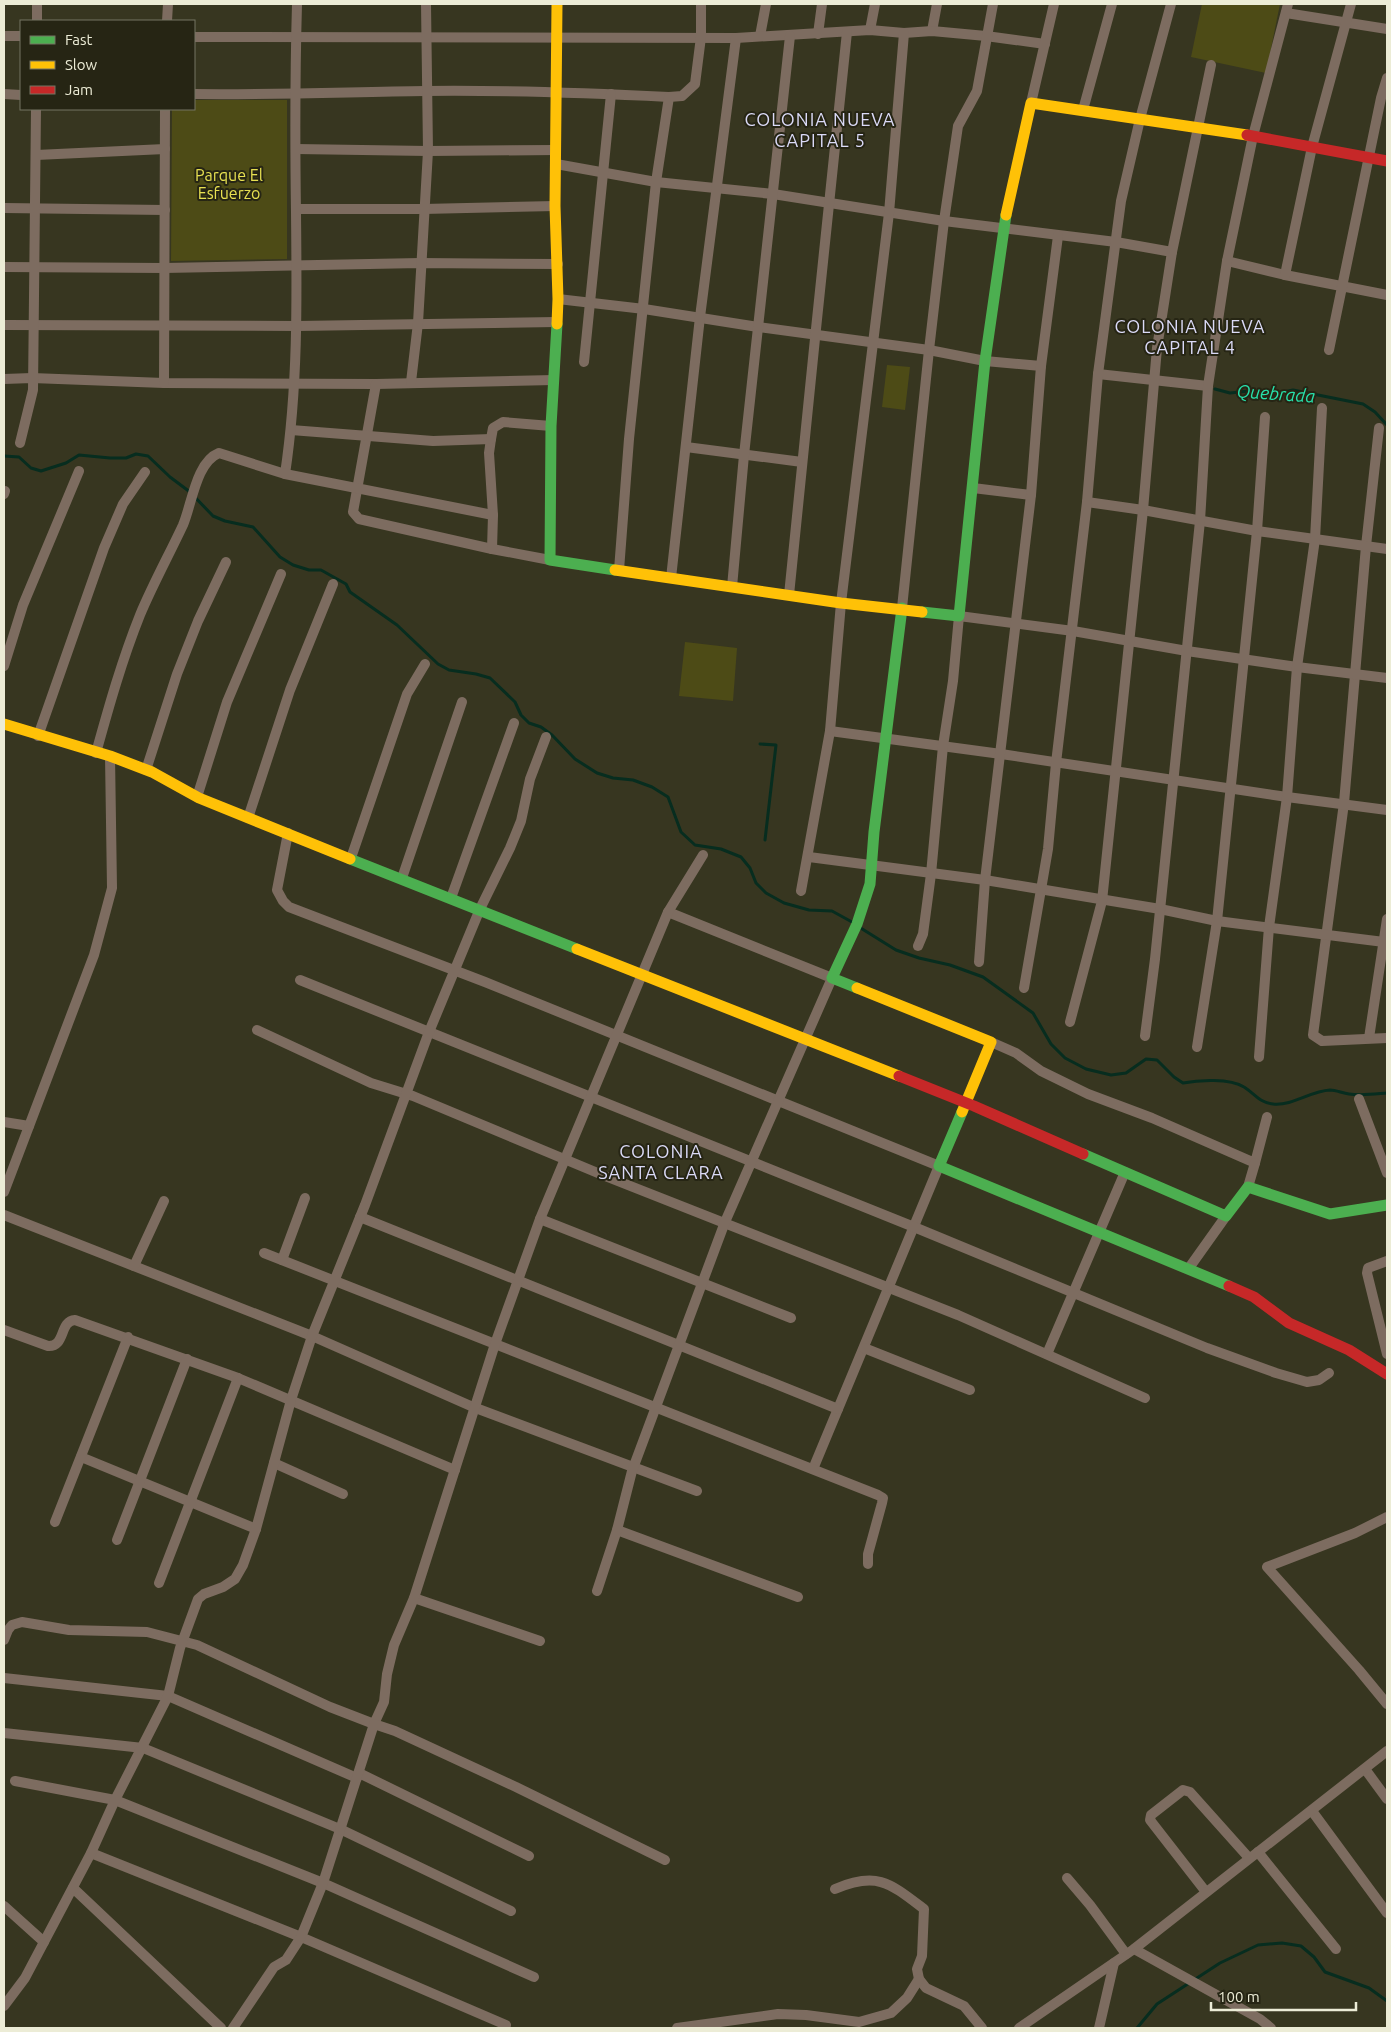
<svg xmlns="http://www.w3.org/2000/svg" width="1391" height="2032" viewBox="0 0 1391 2032" font-family="Ubuntu,sans-serif">
  <style>
    .green { fill: #4d4b16 }
    .lines { fill: none; stroke-linecap: round; stroke-linejoin: round }
    .stream { stroke: #072d1f; stroke-width: 3 }
    .street { stroke: #7d6c60; stroke-width: 10 }
    .fast { stroke: #4caf50; stroke-width: 11 }
    .slow { stroke: #ffc107; stroke-width: 11 }
    .jam { stroke: #c62828; stroke-width: 11 }
    .labels { text-anchor: middle; dominant-baseline: central; stroke-width: 4; stroke-linejoin: round; paint-order: stroke }
    .park-label { font-size: 16px; fill: #e7e051; stroke: #262514 }
    .neighbourhood-label { font-size: 18px; letter-spacing: 1px; fill: #dbdaf7; stroke: #262514 }
    .water-label { font-size: 18px; font-style: italic; fill: #27e0aa; stroke: #262514 }
  </style>
  <rect width="100%" height="100%" fill="#373620"/>
  <!-- green -->
  <g class="green">
    <polygon points="1202,4 1280,4 1266,73 1191,57"/>
    <polygon points="194,100 287,100 287,259 171,261 172,109 194,109"/>
    <polygon points="887,365 910,367 905,410 882,407"/>
    <polygon points="685,642 737,648 733,701 679,696"/>
  </g>
  <g class="lines">
    <!-- stream -->
    <g class="stream">
      <polyline points="1215,389 1230,393 1249,391 1270,395 1293,390 1363,404 1375,412 1387,425"/>
      <polyline points="4,456 19,457 31,468 41,471 66,463 79,455 110,458 126,458 136,454 148,456 170,477 190,492 213,516 225,521 253,527 280,557 293,565 309,570 321,570 346,584 350,592 397,625 438,664 449,670 476,674 490,678 515,702 521,715 529,723 541,727 552,735 575,759 597,773 613,778 633,780 652,787 668,797 681,832 695,845 721,849 741,857 750,868 756,883 766,893 784,903 809,910 832,911 852,922"/>
      <polyline points="760,744 776,745 765,840"/>
      <path d="M 859,927 L 896,950 L 919,958 L 950,965 L 983,977 L 1033,1013 L 1051,1044 L 1065,1058 L 1086,1069 L 1111,1075 L 1126,1073 L 1146,1059 L 1157,1060 L 1174,1077 L 1183,1083 C 1198,1080 1230,1078 1244,1087 C 1254,1093 1260,1103 1273,1104 C 1293,1106 1310,1091 1330,1090 C 1336,1090 1342,1093 1349,1094 C 1361,1096 1375,1094 1387,1093"/>
      <polyline points="1137,2028 1157,2004 1220,1963 1258,1945 1282,1943 1301,1946 1314,1957 1325,1972 1369,1988 1387,2001"/>
    </g>
    <!-- street -->
    <g class="street">
      <polyline points="1286,13 1387,29"/>
      <polyline points="37,21 37,4"/>
      <polyline points="167,21 168,4"/>
      <polyline points="870,30 875,4"/>
      <polyline points="932,31 937,4"/>
      <polyline points="818,34 822,4"/>
      <polyline points="4,36 21,36"/>
      <polyline points="760,36 766,4"/>
      <polyline points="194,37 736,38 870,30 904,33 932,31 986,36 1045,44"/>
      <polyline points="4,94 21,95"/>
      <path d="M 194,94 C 271,95 348,92 425,91 C 506,90 588,93 669,97"/>
      <polyline points="1031,103 1054,4"/>
      <polyline points="1083,110 1112,4"/>
      <polyline points="296,149 428,151 556,150"/>
      <polyline points="36,155 165,149"/>
      <polyline points="556,164 656,182 773,194 944,221 1116,242 1172,252"/>
      <polyline points="4,208 165,210"/>
      <polyline points="296,209 423,209 555,206"/>
      <polyline points="1227,261 1285,275 1387,295"/>
      <polyline points="4,267 164,268 420,263 558,264"/>
      <polyline points="1285,275 1312,147 1351,4"/>
      <polyline points="558,299 644,309 758,327 929,350 985,361 1041,366"/>
      <polyline points="4,325 297,326 556,322"/>
      <polyline points="1329,350 1381,98 1387,78"/>
      <polyline points="584,362 611,94"/>
      <polyline points="1098,374 1208,386"/>
      <polyline points="4,379 32,378 164,383 376,384 554,380"/>
      <polyline points="411,382 418,323 428,151 426,4"/>
      <polyline points="164,383 165,109"/>
      <polyline points="376,384 353,512 359,519 492,549 550,560"/>
      <polyline points="1379,428 1366,546 1344,803 1313,1035 1322,1041 1387,1038"/>
      <polyline points="291,430 433,441 491,439 489,453 493,515 492,549"/>
      <polyline points="491,439 493,428 503,422 551,426"/>
      <polyline points="20,443 33,390 36,109"/>
      <polyline points="686,447 802,462"/>
      <path d="M 285,474 C 298,387 297,300 296,213 C 295,143 295,73 297,4"/>
      <polyline points="973,488 1031,495"/>
      <polyline points="4,494 5,491"/>
      <polyline points="1087,502 1143,510 1257,531 1387,549"/>
      <polyline points="619,570 629,439 656,182 669,97 682,96 695,84 701,37 701,4"/>
      <polyline points="671,578 700,317 736,38"/>
      <polyline points="732,587 744,455 790,36"/>
      <path d="M 789,595 C 807,407 828,220 847,32"/>
      <polyline points="902,608 929,350 944,221 958,126 977,91 993,4"/>
      <polyline points="4,666 23,605 79,471"/>
      <polyline points="830,731 1001,754 1287,797 1387,810"/>
      <polyline points="38,736 104,548 123,504 145,472"/>
      <path d="M 96,753 C 109,706 122,660 140,615 C 153,584 169,555 183,525 C 192,504 196,462 219,453 L 285,474 L 493,515"/>
      <polyline points="146,770 177,674 198,621 226,562"/>
      <polyline points="197,797 227,702 281,574"/>
      <polyline points="248,818 290,690 333,584"/>
      <polyline points="288,833 277,890 283,901 289,907 485,982 939,1166 813,1469"/>
      <polyline points="809,857 985,880 1160,909 1217,921 1384,942"/>
      <polyline points="351,858 407,694 425,664"/>
      <polyline points="402,878 462,702"/>
      <polyline points="801,891 830,731 841,603 889,213 904,33"/>
      <polyline points="451,898 514,723"/>
      <polyline points="918,946 923,934 931,874 943,746 953,681 959,616 1073,631 1187,651 1297,667 1387,678"/>
      <polyline points="979,962 985,880 1031,495 1041,366 1058,236"/>
      <polyline points="300,980 914,1227 1207,1348 1276,1373 1307,1382 1319,1380 1329,1373"/>
      <polyline points="1024,988 1048,849 1056,763 1087,502 1098,374 1121,201 1140,119 1171,4"/>
      <polyline points="1070,1022 1102,901 1143,510 1157,348 1172,252 1211,65"/>
      <polyline points="257,1030 371,1083 413,1096 605,1176 958,1315 1145,1398"/>
      <polyline points="1145,1036 1155,959 1200,521 1208,386 1227,261 1253,136 1288,4"/>
      <polyline points="1369,1038 1387,919"/>
      <polyline points="991,1042 1016,1053 1041,1071 1088,1094 1152,1118 1255,1163 1267,1117"/>
      <polyline points="1197,1047 1217,921 1257,531 1265,417"/>
      <polyline points="1259,1057 1269,927 1287,797 1297,667 1315,539 1322,408"/>
      <polyline points="1359,1099 1387,1173"/>
      <polyline points="4,1122 29,1126"/>
      <polyline points="1248,1187 1255,1163"/>
      <polyline points="4,1192 94,955 112,888 110,756"/>
      <polyline points="4,1215 312,1336 473,1407 697,1491"/>
      <polyline points="360,1217 838,1409"/>
      <polyline points="540,1219 791,1318"/>
      <polyline points="264,1253 878,1495 883,1498 882,1503 868,1554 868,1564"/>
      <polyline points="282,1260 305,1198"/>
      <polyline points="1387,1261 1368,1268 1367,1273 1387,1354"/>
      <polyline points="134,1266 164,1201"/>
      <polyline points="1189,1268 1226,1216"/>
      <path d="M 4,1330 L 48,1346 C 66,1347 59,1321 75,1320 L 238,1378 L 455,1470"/>
      <polyline points="864,1348 970,1390"/>
      <polyline points="1047,1354 1125,1172"/>
      <polyline points="81,1457 256,1529"/>
      <polyline points="274,1463 343,1494"/>
      <polyline points="1387,1517 1355,1533 1267,1567 1359,1670 1387,1704"/>
      <polyline points="55,1522 128,1337"/>
      <polyline points="617,1530 798,1597"/>
      <polyline points="117,1540 187,1359"/>
      <polyline points="159,1583 238,1378"/>
      <polyline points="597,1591 617,1530 632,1471 725,1222 832,978 668,912"/>
      <polyline points="414,1598 540,1641"/>
      <polyline points="4,1640 8,1630 12,1625 22,1622 69,1630 147,1632 197,1645 330,1707 374,1724 384,1702 387,1674 394,1645 414,1598 495,1344 540,1219 668,912 703,855"/>
      <polyline points="4,1678 168,1696 357,1778"/>
      <polyline points="4,1733 143,1748 340,1829 511,1911"/>
      <polyline points="1365,1769 1387,1799"/>
      <polyline points="359,1773 529,1856"/>
      <polyline points="15,1781 115,1800 323,1883 534,1977"/>
      <polyline points="1312,1811 1387,1913"/>
      <polyline points="1258,1852 1336,1949"/>
      <polyline points="91,1853 301,1937 506,2025"/>
      <polyline points="1067,1878 1090,1905 1126,1954"/>
      <polyline points="73,1888 221,2028"/>
      <path d="M 835,1889 C 877,1871 890,1883 924,1909 L 922,1956 L 917,1969 L 919,1979 L 926,1988 L 964,2006 L 982,2028"/>
      <polyline points="1206,1892 1150,1820 1151,1815 1183,1790 1190,1792 1249,1858"/>
      <polyline points="4,1906 44,1942"/>
      <polyline points="1134,1949 1260,2019 1271,2028"/>
      <polyline points="4,2006 25,1978 91,1853 115,1800 168,1696 180,1648 198,1599 204,1594 223,1587 235,1579 243,1565 256,1529 291,1400 312,1336 365,1205 429,1032 480,909 510,848 521,821 530,779 546,737"/>
      <polyline points="233,2028 274,1967 286,1960 301,1937 323,1883 374,1724 395,1731 516,1787 665,1860"/>
      <polyline points="677,2028 778,2014 806,2015 859,2022 891,2013 907,1998 919,1979"/>
      <polyline points="1019,2028 1134,1949 1387,1751"/>
      <polyline points="1099,2028 1114,1963"/>
    </g>
    <!-- fast -->
    <g class="fast">
      <polyline points="557,324 551,426 550,560 615,570"/>
      <polyline points="922,612 959,616 985,361 1006,215"/>
      <polyline points="350,859 577,949"/>
      <polyline points="857,988 832,978 857,924 870,884 874,832 902,608"/>
      <polyline points="962,1112 939,1166 1229,1286"/>
      <polyline points="1083,1154 1226,1216 1248,1187 1330,1214 1387,1205"/>
    </g>
    <!-- slow -->
    <g class="slow">
      <polyline points="1006,215 1031,103 1247,135"/>
      <polyline points="557,324 558,299 555,206 557,4"/>
      <polyline points="615,570 841,603 922,612"/>
      <polyline points="4,724 110,756 152,772 199,798 350,859"/>
      <polyline points="577,949 899,1076"/>
      <polyline points="857,988 991,1042 962,1112"/>
    </g>
    <!-- jam -->
    <g class="jam">
      <polyline points="1247,135 1387,161"/>
      <polyline points="899,1076 974,1106 1083,1154"/>
      <polyline points="1229,1286 1254,1297 1289,1323 1349,1350 1387,1374"/>
    </g>
  </g>
  <g class="labels">
    <!-- park labels -->
    <g class="park-label">
      <text x="229" y="175">Parque El<tspan x="229" dy="18">Esfuerzo</tspan></text>
    </g>
    <!-- neighbourhood labels -->
    <g class="neighbourhood-label">
      <text x="820" y="119">COLONIA NUEVA<tspan x="820" dy="21">CAPITAL 5</tspan></text>
      <text x="1190" y="326">COLONIA NUEVA<tspan x="1190" dy="21">CAPITAL 4</tspan></text>
      <text x="661" y="1151">COLONIA<tspan x="661" dy="21">SANTA CLARA</tspan></text>
    </g>
    <!-- water labels -->
    <g class="water-label">
      <text transform="translate(1276 393) rotate(4)">Quebrada</text>
    </g>
  </g>
  <!-- border -->
  <rect width="1391" height="2032" fill="none" stroke="#ececd6" stroke-width="10"/>
  <!-- legend -->
  <rect x="20" y="20" width="175" height="90" fill="#262514" stroke="#757562"/>
  <rect x="30" y="36" width="25" height="8" fill="#4caf50" stroke="#757562"/>
  <text x="65" y="45" font-size="15" fill="#ececd6">Fast</text>
  <rect x="30" y="61" width="25" height="8" fill="#ffc107" stroke="#757562"/>
  <text x="65" y="70" font-size="15" fill="#ececd6">Slow</text>
  <rect x="30" y="86" width="25" height="8" fill="#c62828" stroke="#757562"/>
  <text x="65" y="95" font-size="15" fill="#ececd6">Jam</text>
  <!-- scale -->
  <path d="M1211 2002v8h145v-8" fill="none" stroke="#ececd6" stroke-width="2.5"/>
  <text x="1218" y="2002" font-size="15" fill="#ececd6" stroke="#262514" stroke-width="4" paint-order="stroke">100 m</text>
</svg>
